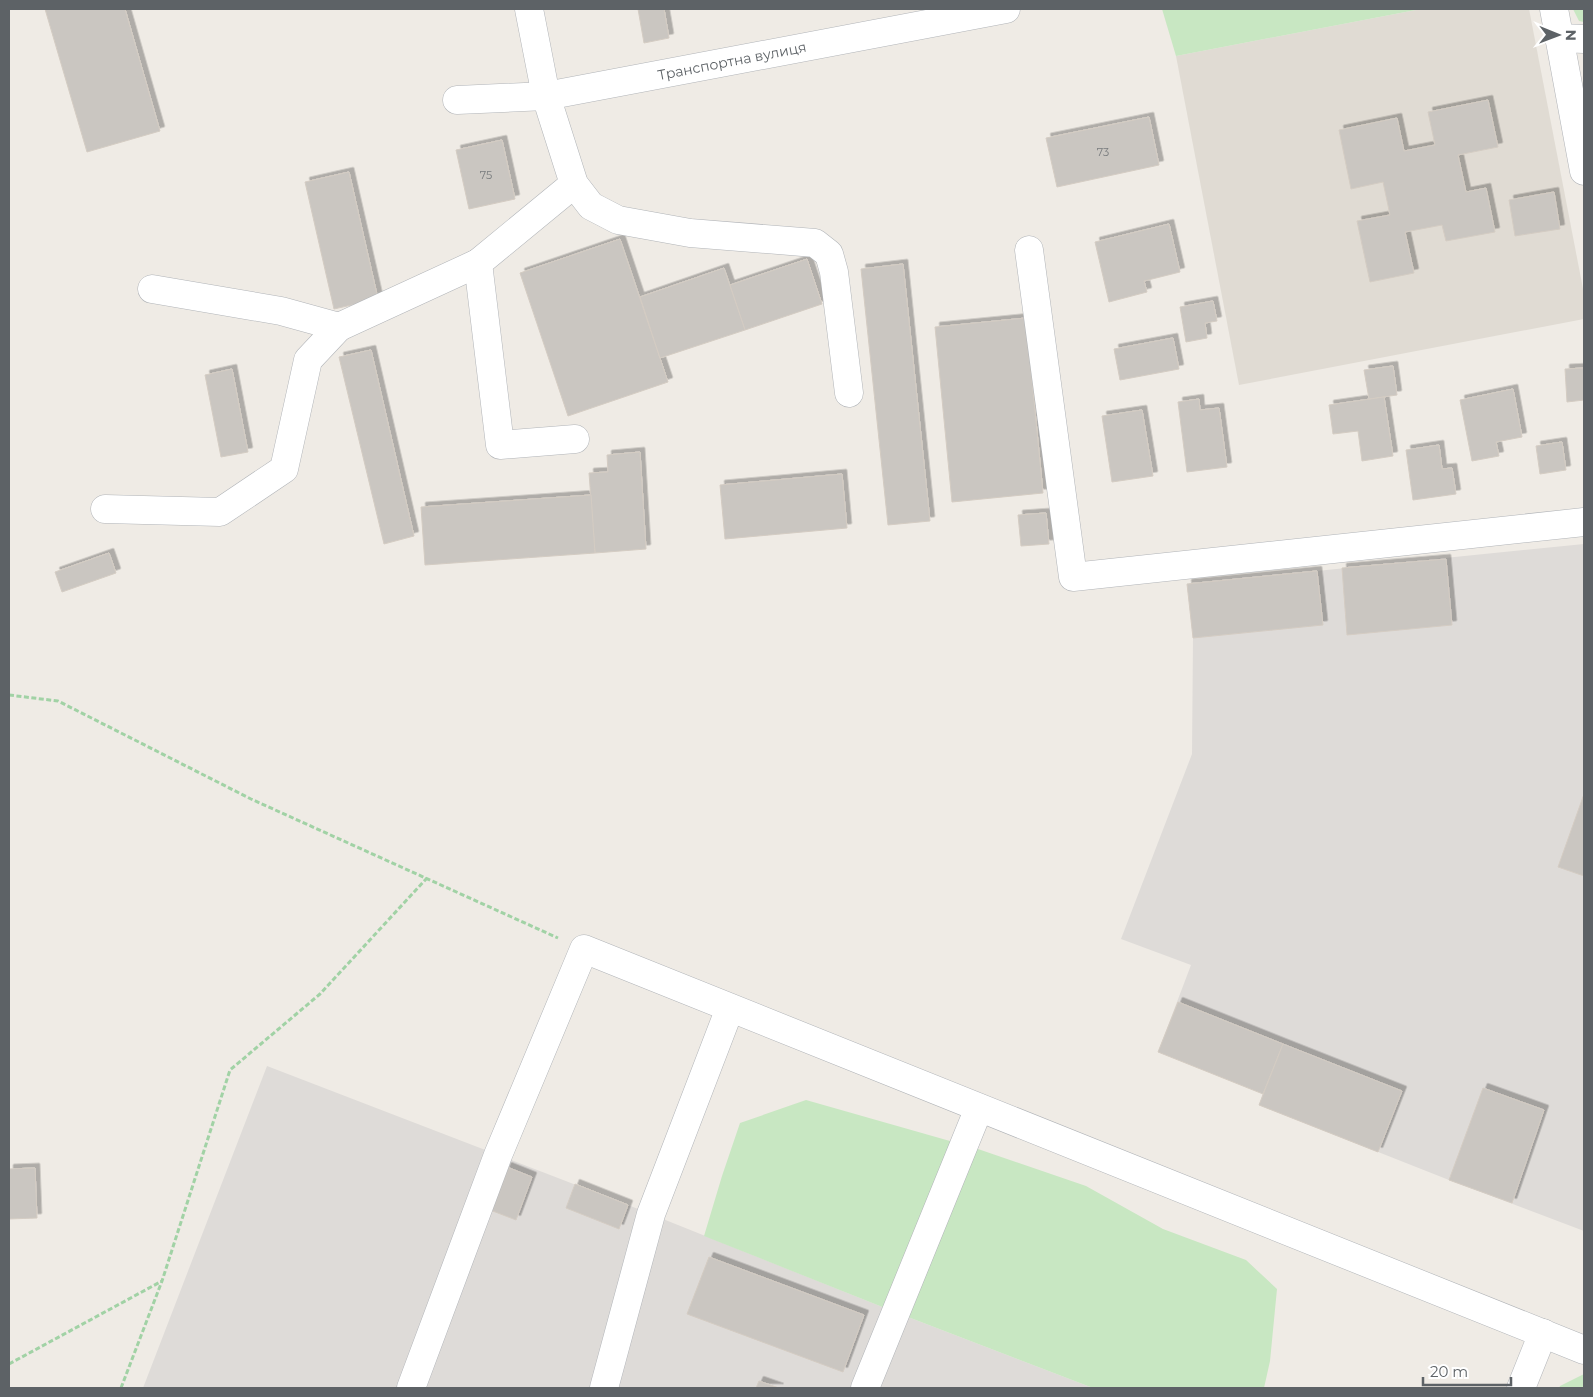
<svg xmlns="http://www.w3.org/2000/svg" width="1593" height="1397" viewBox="0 0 1593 1397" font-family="Montserrat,sans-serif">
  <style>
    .industrial { fill: #dedbd8 }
    .education { fill: #e0dbd3 }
    .green { fill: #c8e7c2 }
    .building { fill: #cac6c1; stroke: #d4ccc3; filter: url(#shadow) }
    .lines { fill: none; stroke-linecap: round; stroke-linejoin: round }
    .minor-casing { stroke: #b1b4b8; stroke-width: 29 }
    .path { stroke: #a1d2a5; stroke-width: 3; stroke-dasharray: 5 2.5; stroke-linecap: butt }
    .minor { stroke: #fff; stroke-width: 28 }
    .labels { text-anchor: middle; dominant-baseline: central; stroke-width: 4; stroke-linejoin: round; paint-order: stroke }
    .number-label { font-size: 11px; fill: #787b7d }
    .street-label { font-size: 14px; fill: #5d6266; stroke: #fff }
  </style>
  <defs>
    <filter id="shadow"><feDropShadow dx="4.5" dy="-4.5" stdDeviation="0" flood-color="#0004"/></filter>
  </defs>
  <rect width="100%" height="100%" fill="#efebe5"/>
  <!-- industrial -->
  <g class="industrial">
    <polygon points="1584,544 1584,1231 1449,1180 1259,1105 1263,1093 1158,1052 1191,965 1121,939 1192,754 1193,638 1187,584"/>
    <polygon points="267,1066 628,1205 895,1312 1093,1388 143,1388"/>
  </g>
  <!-- education -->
  <polygon class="education" points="1421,9 1529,9 1584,294 1584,319 1239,385 1176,56"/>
  <!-- green -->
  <g class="green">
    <polygon points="1162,9 1421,9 1176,56"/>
    <polygon points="1573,9 1584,9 1584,22 1579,21"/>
    <polygon points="806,1100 978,1149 1086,1186 1163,1229 1246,1260 1277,1289 1270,1361 1264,1388 1093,1388 895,1312 704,1236 722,1176 740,1123"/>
    <polygon points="1584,1374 1584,1388 1559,1388 1560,1386"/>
  </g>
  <!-- building -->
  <g class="building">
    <polygon points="45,9 125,9 160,131 87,152"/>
    <polygon points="638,9 664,9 669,38 644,43"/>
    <polygon points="1488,100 1498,147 1458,155 1466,192 1486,188 1495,232 1446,241 1442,225 1405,232 1414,273 1370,282 1357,221 1390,215 1383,182 1351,189 1339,130 1397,118 1404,151 1435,145 1428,112"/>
    <polygon points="1149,117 1159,165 1057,187 1046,138"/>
    <polygon points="502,140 515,199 469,209 456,150"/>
    <polygon points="349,172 378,299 334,309 305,182"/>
    <polygon points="1554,192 1560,229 1515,236 1509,200"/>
    <polygon points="1169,224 1180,272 1144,281 1147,292 1109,302 1095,242"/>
    <polygon points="620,239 668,382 568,416 520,273"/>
    <polygon points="807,259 822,304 745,330 730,285"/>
    <polygon points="903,264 930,521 888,525 861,269"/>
    <polygon points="724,268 745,330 660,358 640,297"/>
    <polygon points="1213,301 1217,321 1205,323 1207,338 1186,342 1180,307"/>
    <polygon points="1026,318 1043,493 952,502 935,327"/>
    <polygon points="1173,338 1179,369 1120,380 1114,349"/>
    <polygon points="371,350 414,536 384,544 339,357"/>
    <polygon points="1393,366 1397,395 1369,399 1364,370"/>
    <polygon points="1584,368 1584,400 1567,402 1565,369"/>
    <polygon points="232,369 248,452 221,457 205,375"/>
    <polygon points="1513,389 1522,437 1496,442 1499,456 1472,461 1460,400"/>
    <polygon points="1384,397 1393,456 1362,461 1358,431 1333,434 1329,405"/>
    <polygon points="1199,399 1200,410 1219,408 1227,467 1187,472 1178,402"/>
    <polygon points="1142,410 1153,476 1112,482 1102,416"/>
    <polygon points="1562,442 1566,470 1540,474 1536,446"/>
    <polygon points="1439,445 1442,469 1452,468 1456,494 1413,500 1406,450"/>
    <polygon points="640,452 646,549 595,553 589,473 608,472 607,455"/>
    <polygon points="842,474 847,528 725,539 720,485"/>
    <polygon points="591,495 595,553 425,565 421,507"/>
    <polygon points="1046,513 1049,544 1021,546 1018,515"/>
    <polygon points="109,553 116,573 62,592 55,572"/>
    <polygon points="1446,559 1452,625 1347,635 1342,568"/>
    <polygon points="1317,571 1323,625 1193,638 1187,584"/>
    <polygon points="1584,794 1584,876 1558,867"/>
    <polygon points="1178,1002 1283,1044 1263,1094 1158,1052"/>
    <polygon points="1283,1044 1402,1091 1378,1152 1259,1105"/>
    <polygon points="1483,1088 1544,1110 1512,1203 1449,1180"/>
    <polygon points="507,1167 532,1177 516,1220 490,1210"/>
    <polygon points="35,1168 37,1218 9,1219 9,1169"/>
    <polygon points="575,1184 628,1205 619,1229 566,1208"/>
    <polygon points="709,1257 864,1315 843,1372 687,1314"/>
    <polygon points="759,1381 779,1388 756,1388"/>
  </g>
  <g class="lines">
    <!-- minor casing -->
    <g class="minor-casing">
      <g id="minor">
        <polyline points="529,9 546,96 574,184 591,206 618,220 690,233 815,243 829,254 834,272 849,393"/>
        <polyline points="1554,9 1584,171"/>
        <polyline points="1559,38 1584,39"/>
        <polyline points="457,100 546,96 1006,9"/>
        <polyline points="1029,250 1073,577 1584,522"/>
        <polyline points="478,263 500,445 575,439"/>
        <polyline points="152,289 281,311 339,327 478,263 574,184"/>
        <polyline points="105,509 220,512 284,469 308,360 339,327"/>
        <polyline points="411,1388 498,1155 584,949 1584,1350"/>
        <polyline points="604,1388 651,1214 730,1008"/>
        <polyline points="865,1388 979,1108"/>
        <polyline points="1521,1388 1543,1333"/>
      </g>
    </g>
    <!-- path -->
    <g class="path">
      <polyline points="9,695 58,701 251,799 558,938"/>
      <polyline points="9,1364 162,1281"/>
      <polyline points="121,1388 162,1281 230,1070 320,994 427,878"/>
    </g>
    <!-- minor -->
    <use href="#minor" class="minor"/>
  </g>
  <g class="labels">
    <!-- number labels -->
    <g class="number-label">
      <text x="1103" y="152">73</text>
      <text x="486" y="175">75</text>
    </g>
    <!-- street labels -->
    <g class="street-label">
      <text transform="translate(732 61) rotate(-11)">Транспортна вулиця</text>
    </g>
  </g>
  <!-- border -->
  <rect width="1593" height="1397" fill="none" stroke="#5d6266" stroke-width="20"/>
  <!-- north arrow -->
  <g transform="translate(1558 35) rotate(91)" stroke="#ffffff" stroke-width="4" paint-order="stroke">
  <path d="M0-4L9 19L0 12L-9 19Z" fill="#5d6266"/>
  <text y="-8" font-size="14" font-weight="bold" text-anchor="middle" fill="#5d6266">N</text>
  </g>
  <!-- scale -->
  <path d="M1423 1377v8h88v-8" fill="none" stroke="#5d6266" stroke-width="2.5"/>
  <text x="1430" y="1377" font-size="15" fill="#5d6266" stroke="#ffffff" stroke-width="4" paint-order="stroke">20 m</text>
</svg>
